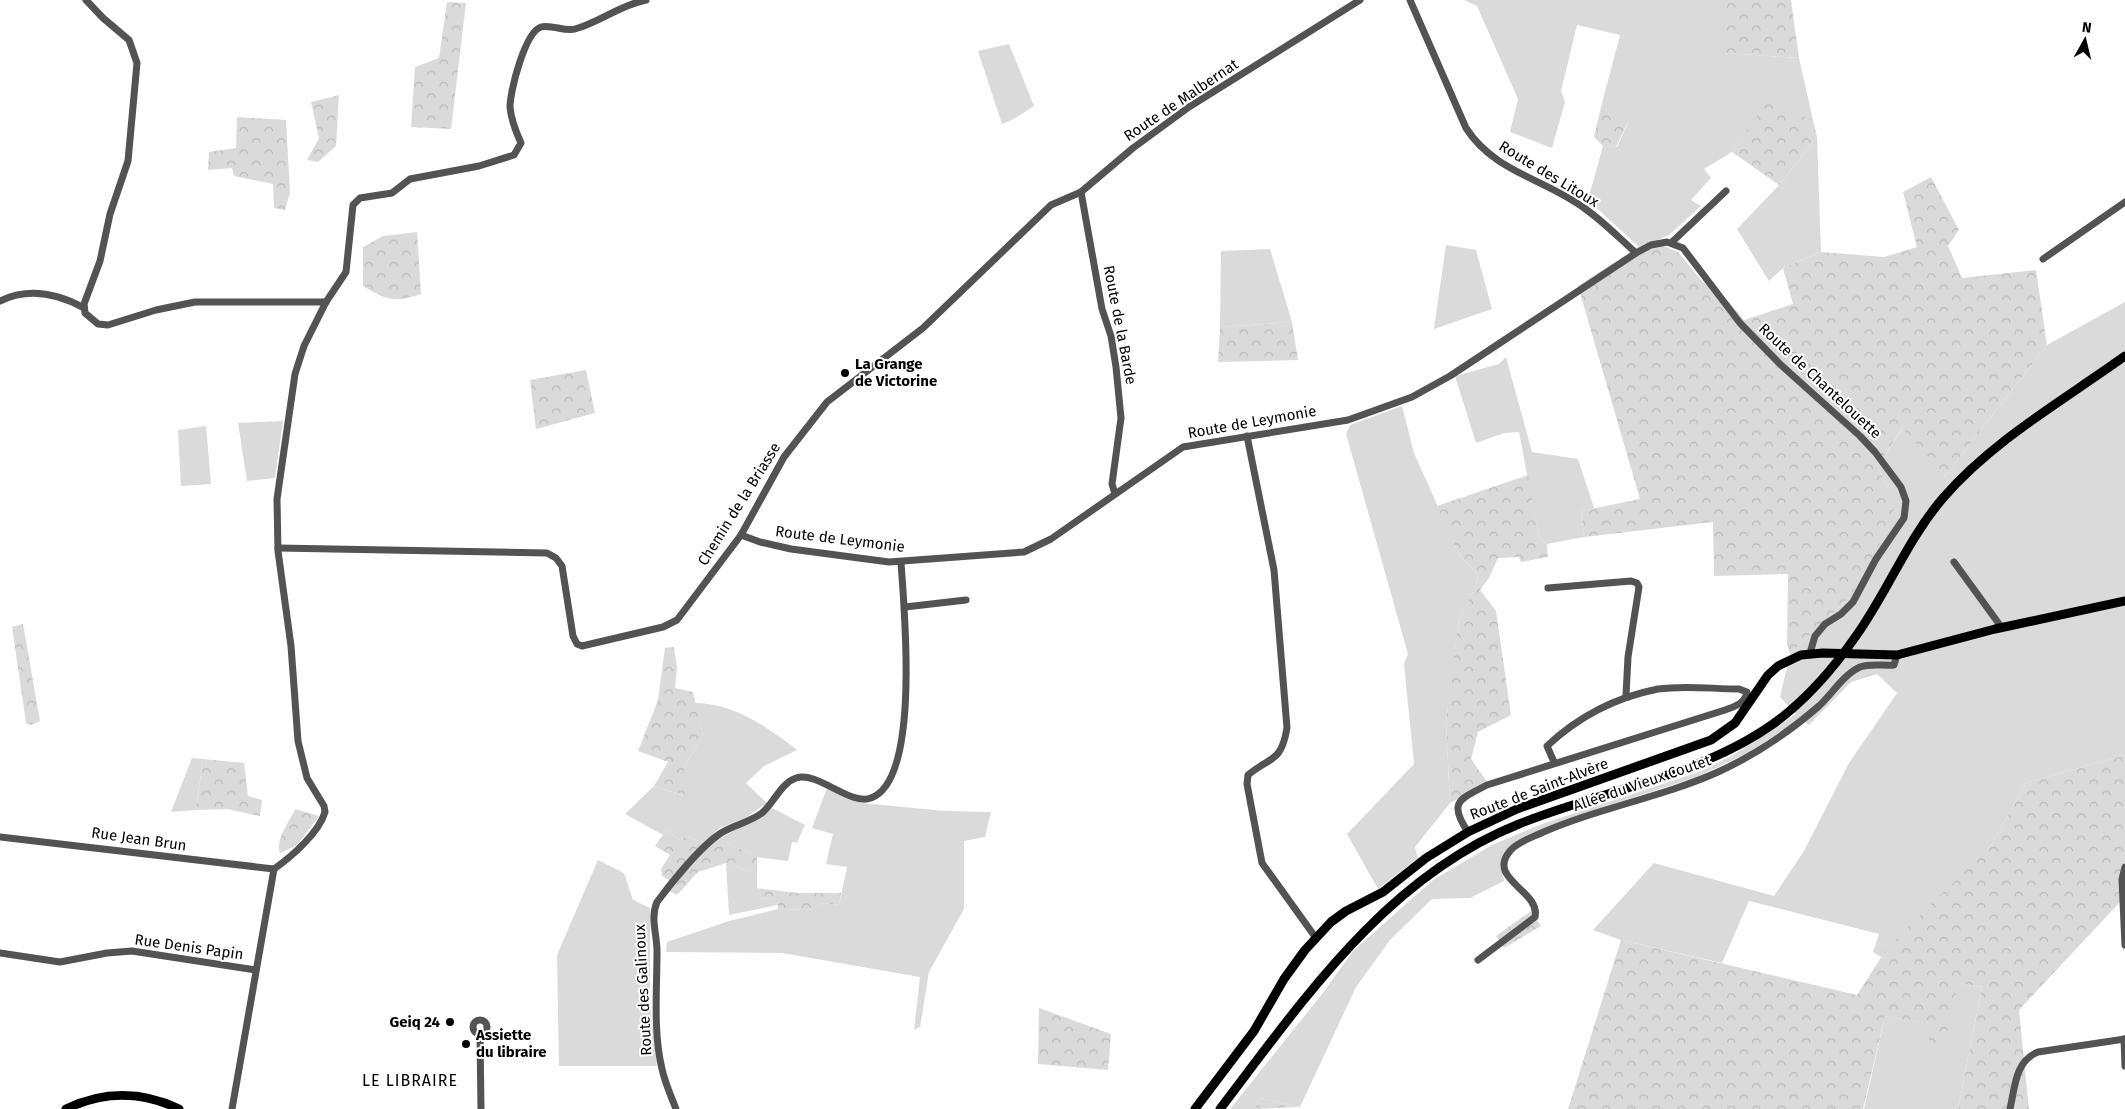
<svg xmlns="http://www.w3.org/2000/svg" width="2125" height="1109" viewBox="0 0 2125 1109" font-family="'Fira Sans',sans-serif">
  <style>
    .grass { fill: #dadada }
    .forest { fill: url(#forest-crowns) }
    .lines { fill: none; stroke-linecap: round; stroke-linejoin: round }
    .minor { stroke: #535353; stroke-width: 7 }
    .major { stroke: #000; stroke-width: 9 }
    .poi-dot { fill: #000; stroke: #fff; stroke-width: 2 }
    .labels { text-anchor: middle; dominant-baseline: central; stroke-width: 4; stroke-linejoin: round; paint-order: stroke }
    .street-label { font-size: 15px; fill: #000; stroke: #fff }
    .poi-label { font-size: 15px; font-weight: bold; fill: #000; stroke: #fff; text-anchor: start }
    .neighbourhood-label { font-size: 16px; letter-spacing: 1px; fill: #000; stroke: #fff }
  </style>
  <defs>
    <pattern id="forest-crowns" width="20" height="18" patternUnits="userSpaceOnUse" patternTransform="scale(1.25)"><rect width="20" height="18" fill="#dadada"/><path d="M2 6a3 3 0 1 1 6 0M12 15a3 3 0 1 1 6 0" fill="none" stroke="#b9b9b9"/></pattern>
  </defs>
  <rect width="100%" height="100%" fill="#fff"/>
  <!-- grass -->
  <g class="grass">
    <polygon points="1464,0 1725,0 1725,53 1799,58 1813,120 1768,101 1732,152 1704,169 1711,178 1691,200 1701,206 1669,235 1653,242 1649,240 1639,247 1588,200 1603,146 1617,147 1628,123 1601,107 1620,35 1577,25 1561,91 1565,102 1552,148 1510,132 1518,99 1477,6"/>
    <polygon points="1009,44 1034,106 1014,119 1002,124 978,51"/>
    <polygon points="1817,137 1821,252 1783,268 1769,281 1737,229 1779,185"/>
    <polygon points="1446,245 1476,250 1492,309 1434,329"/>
    <polygon points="1270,249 1292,322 1220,327 1221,251"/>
    <polygon points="2125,302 2125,755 2026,783 1992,844 1881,957 1873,952 1879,934 1749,901 1722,963 1621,940 1593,930 1654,863 1774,896 1804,851 1849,763 1897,693 1877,674 1851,682 1809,725 1801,718 1748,753 1694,778 1573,817 1520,839 1501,861 1504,881 1470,898 1432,899 1390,940 1356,987 1300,1107 1260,1098 1254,1109 1230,1109 1322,994 1353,951 1433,880 1492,845 1542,824 1702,771 1735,754 1796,714 1780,697 1790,654 1849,598 1889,491 1878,467 1903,427 1945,476 2047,345"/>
    <polygon points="1506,357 1532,452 1578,459 1594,508 1581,511 1584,537 1547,544 1539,538 1519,432 1504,433 1476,443 1455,376 1499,364"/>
    <polygon points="1402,406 1414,453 1460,556 1478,574 1476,585 1459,620 1446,722 1450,803 1415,847 1418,858 1378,889 1347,834 1414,764 1404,664 1408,654 1346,434 1350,425"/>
    <polygon points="283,421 275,478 247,481 238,423"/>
    <polygon points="206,426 211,484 181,486 178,430"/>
    <path d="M 695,703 C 733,703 768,727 797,750 L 764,766 L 746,783 L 767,803 L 747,817 L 720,828 L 703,843 L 688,836 L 678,840 L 667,829 L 663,835 L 625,814 L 654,786 L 684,796 L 684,767 L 703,735 Z"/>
    <polygon points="192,758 203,759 196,810 171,812"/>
    <polygon points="827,788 862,803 945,811 991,812 985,837 964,841 964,909 929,972 920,1027 914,1030 920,977 782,953 666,952 667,942 729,921 778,909 809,910 822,903 839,905 847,867 826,864 833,834 812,828"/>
    <polygon points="772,808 805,825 797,843 792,842 788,861 757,857 719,839 765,814"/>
    <polygon points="598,860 624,873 633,900 650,908 650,1005 657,1066 559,1066 557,955"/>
    <polygon points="726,863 757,873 757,898 777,899 777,905 729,915"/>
    <polygon points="1958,983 1982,987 1958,1109 1864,1109 1885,1016 1930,1024"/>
  </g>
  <!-- forest -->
  <g class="forest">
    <polygon points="1725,0 1791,0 1799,58 1724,53"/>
    <polygon points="447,2 466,3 451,129 411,127 415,67 439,58"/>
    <polygon points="339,95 336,146 318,162 307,160 319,138 311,102"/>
    <polygon points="1768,100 1813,120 1817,137 1779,185 1732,152"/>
    <polygon points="1601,107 1628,122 1616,147 1603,146 1594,137"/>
    <polygon points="237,117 286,120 290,193 285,210 274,208 273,184 234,176 232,168 208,170 209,152 236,148"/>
    <polygon points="1931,177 1959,230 1948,246 1962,278 2036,270 2047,345 1945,476 1902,428 1878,467 1889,491 1895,516 1849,598 1790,654 1787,645 1788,574 1714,576 1713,522 1584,537 1581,511 1640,499 1578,286 1649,240 1678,252 1702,281 1729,302 1744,320 1793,304 1783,268 1821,252 1884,257 1917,247 1903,192"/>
    <path d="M 417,232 L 421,294 C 395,303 386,300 363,286 L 363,247 L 383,236 Z"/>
    <polygon points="1292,322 1298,360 1218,362 1220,327"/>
    <polygon points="586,370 595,413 536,429 530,380"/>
    <polygon points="1528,475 1539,538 1547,544 1548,557 1521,562 1519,557 1498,558 1489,578 1480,590 1496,611 1511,715 1478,732 1471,759 1488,783 1450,803 1446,722 1451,679 1459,620 1476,585 1478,574 1460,556 1437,506"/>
    <polygon points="23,624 40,721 31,725 26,723 12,627"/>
    <polygon points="674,647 677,668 675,688 693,692 703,735 684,767 685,796 654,786 668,762 638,751 658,700 665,648"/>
    <polygon points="2125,755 2125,901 2120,902 2019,1010 2029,1109 1958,1109 1982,987 1958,983 1943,1050 1929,1044 1929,1024 1885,1016 1863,1109 1568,1109 1621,940 1857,995 1887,948 1992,844 2026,783"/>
    <polygon points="203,759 244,763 248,796 262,800 260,816 227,809 196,810"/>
    <path d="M 295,809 L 319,816 L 297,845 L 280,853 C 275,839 289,823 295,809 Z"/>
    <polygon points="667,829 678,840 688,836 703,843 711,835 757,857 757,873 726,863 698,872 677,895 663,888 669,880 662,876 661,869 670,855 655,846"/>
    <polygon points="756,888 797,893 841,893 839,905 822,903 809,910 778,909 777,899 757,898"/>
    <polygon points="1531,911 1541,926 1504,948 1496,936"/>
    <polygon points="1039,1008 1111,1034 1108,1070 1038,1064"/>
    <polygon points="1260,1098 1300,1107 1254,1109"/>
  </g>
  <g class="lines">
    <!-- minor -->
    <g class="minor">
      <polyline points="86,0 103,18 129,40 137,63 128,161 110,214 100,261 84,304 85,313 98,324 108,325 156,310 195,302 326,302"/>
      <path d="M 1410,0 L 1466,128 C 1494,172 1545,179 1584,208 C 1603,221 1619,238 1636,253"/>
      <polyline points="1081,192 1102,309 1111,336 1116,367 1121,418 1112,484 1115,494"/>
      <polyline points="1671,243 1726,191"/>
      <polyline points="2043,259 2125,202"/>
      <path d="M 0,301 C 29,287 57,293 84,308"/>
      <path d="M 1247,436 L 1274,570 L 1287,728 C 1281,763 1271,756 1248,775 L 1247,784 L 1262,863 L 1316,938"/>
      <polyline points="741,535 760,542 791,549 889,562 1024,552 1051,539 1183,447 1348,420 1412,397 1450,376 1636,253 1651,245 1667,242 1683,248 1740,323 1780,364 1860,436 1875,452 1901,487 1906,501 1904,518 1876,559 1853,602 1841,614 1825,624 1815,636 1810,653"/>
      <polyline points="278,548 547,553 556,558 562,566 573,636 577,644 582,646 663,627 677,620 741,535 784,457 827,402 923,328 1051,205 1081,192 1133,148 1189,107 1360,0"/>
      <polyline points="1954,562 2002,628"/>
      <polyline points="1548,588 1631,581 1637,583 1639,587 1628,657 1626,695 1628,697"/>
      <polyline points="905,607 966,600"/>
      <path d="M 1468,832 C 1447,801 1461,799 1487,785 L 1725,710 C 1735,706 1745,704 1747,692 L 1739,689 C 1713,689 1684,685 1658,689 C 1617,697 1578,717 1547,746 L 1554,762"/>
      <polyline points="0,837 274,869"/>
      <polyline points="2125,867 2122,879 2125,945"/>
      <path d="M 274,869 C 291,857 319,833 325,812 L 324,806 L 307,778 L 298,741 L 291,646 L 278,551 L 277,499 L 295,374 L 304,346 L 326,302 L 346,272 L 353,205 L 360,198 L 392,193 L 410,179 L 479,166 L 514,155 L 521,143 C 516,132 511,120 510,107 C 510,91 525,32 541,27 C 551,24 565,32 575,29 C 600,22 620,5 646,0"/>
      <polyline points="0,953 60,962 107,953 132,951 256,970"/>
      <path d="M 1478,960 L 1535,917 C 1541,891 1486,879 1510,851 C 1516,843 1530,838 1539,834 C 1597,808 1660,798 1718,772 C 1755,755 1788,733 1819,706 C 1832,694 1844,674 1860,667 C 1871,663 1882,666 1894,665 L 1897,655"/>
      <circle cx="480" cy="1027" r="7"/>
      <polyline points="480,1034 481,1109"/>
      <polyline points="2124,1039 2125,1066"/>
      <polyline points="232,1109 274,869"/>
      <path d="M 676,1109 C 671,1096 665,1083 662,1069 C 653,1031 657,990 657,951 C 657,934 650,918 657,902 C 672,882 701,846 721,833 C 734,825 750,822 762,813 C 774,803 781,783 796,778 C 818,771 850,806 871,798 C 921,780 904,607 901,563"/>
      <path d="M 2010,1109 C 2015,1087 2015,1061 2038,1052 L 2125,1039"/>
    </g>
    <!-- major -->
    <g class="major">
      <path d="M 66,1109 C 103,1091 142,1091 179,1109"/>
      <polyline points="1195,1109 1254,1031 1284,979 1305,950 1331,922 1346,911 1383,892 1426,858 1468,832 1517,809 1711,740 1735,723 1768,675 1778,666 1801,655 1823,653 1897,655 1995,629 2125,601"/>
      <path d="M 1220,1109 C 1304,999 1386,877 1519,824 C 1603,790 1698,777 1773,724 C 1805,701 1833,669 1856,636 C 1888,591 1907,540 1943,498 C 1993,440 2064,400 2125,356"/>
    </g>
  </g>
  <!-- markers -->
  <g class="poi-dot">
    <circle cx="845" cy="373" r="5"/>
    <circle cx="450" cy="1022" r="5"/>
    <circle cx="466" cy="1044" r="5"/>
  </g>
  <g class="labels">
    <!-- street labels -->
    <g class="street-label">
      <text transform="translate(1181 100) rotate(-34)">Route de Malbernat</text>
      <text transform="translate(1549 174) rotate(31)">Route des Litoux</text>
      <text transform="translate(1120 325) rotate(79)">Route de la Barde</text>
      <text transform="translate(1820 381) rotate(43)">Route de Chantelouette</text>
      <text transform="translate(1252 422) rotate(-10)">Route de Leymonie</text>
      <text transform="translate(739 504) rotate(-58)">Chemin de la Briasse</text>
      <text transform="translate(840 539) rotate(7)">Route de Leymonie</text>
      <text transform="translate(1642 783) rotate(-19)">Allée du Vieux Coutet</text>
      <text transform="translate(1539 789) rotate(-21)">Route de Saint-Alvère</text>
      <text transform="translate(139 839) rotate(8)">Rue Jean Brun</text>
      <text transform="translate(189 947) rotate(8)">Rue Denis Papin</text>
      <text transform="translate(643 990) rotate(-93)">Route des Galinoux</text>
    </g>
    <!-- poi labels -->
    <g class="poi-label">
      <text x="855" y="364">La Grange<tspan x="855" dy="17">de Victorine</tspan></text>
      <text x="440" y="1022" text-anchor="end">Geiq 24</text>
      <text x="476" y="1035">Assiette<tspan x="476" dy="17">du libraire</tspan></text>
    </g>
    <!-- neighbourhood labels -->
    <g class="neighbourhood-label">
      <text x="410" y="1080">LE LIBRAIRE</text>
    </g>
  </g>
  <!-- north arrow -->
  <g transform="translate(2085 40) rotate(8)" stroke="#ffffff" stroke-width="4" paint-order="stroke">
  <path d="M0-4L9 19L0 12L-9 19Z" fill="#000000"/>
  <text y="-8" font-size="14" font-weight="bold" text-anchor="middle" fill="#000000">N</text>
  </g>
</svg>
